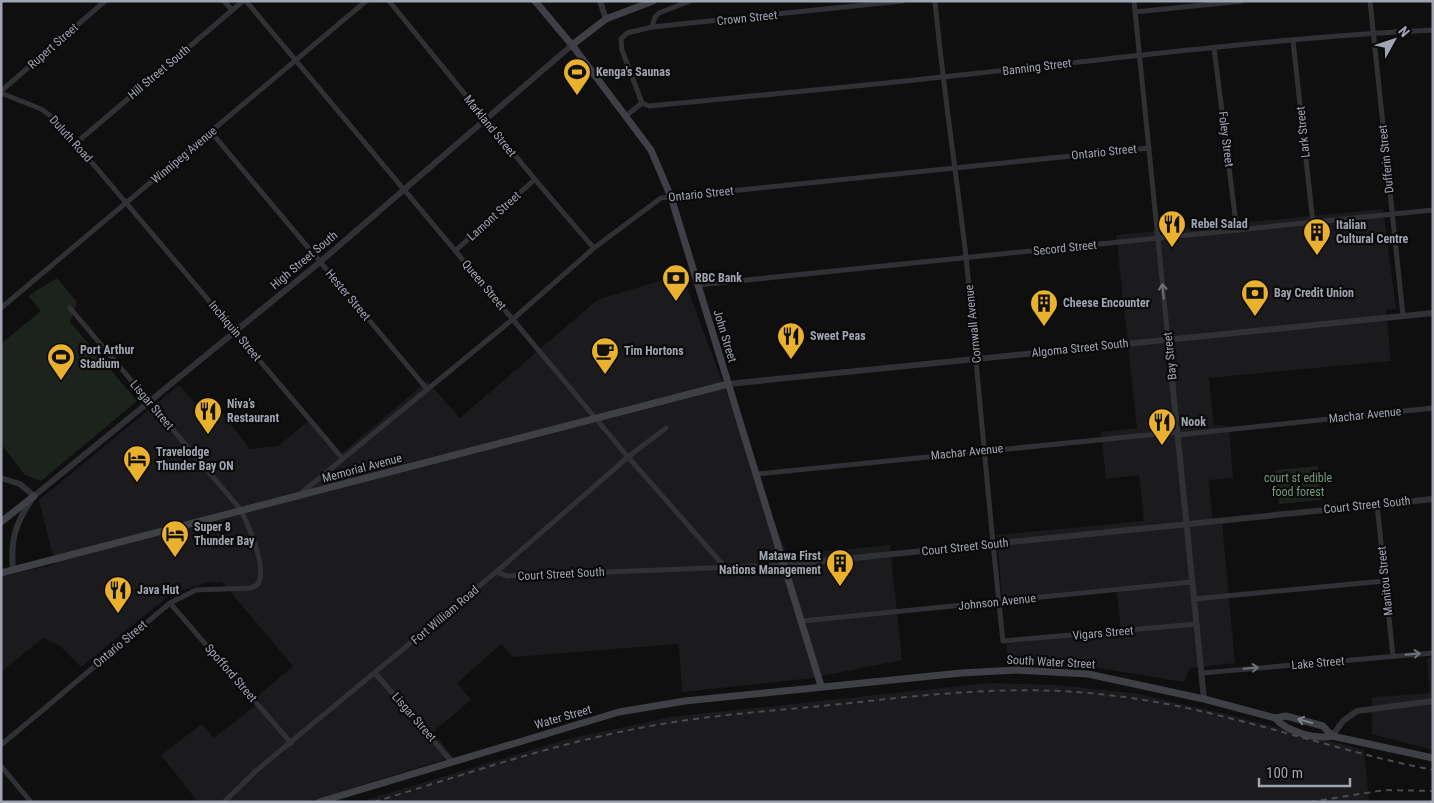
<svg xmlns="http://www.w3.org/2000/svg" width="1434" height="803" viewBox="0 0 1434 803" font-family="'Roboto Condensed',sans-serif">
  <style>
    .built { fill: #1b1b1d }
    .green { fill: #1c231d }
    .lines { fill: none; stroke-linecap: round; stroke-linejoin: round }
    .minor { stroke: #303135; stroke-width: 5 }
    .tertiary { stroke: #303135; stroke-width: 6 }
    .secondary { stroke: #3e4045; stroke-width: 7 }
    .rail { stroke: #494b50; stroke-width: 2; stroke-dasharray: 6 5; stroke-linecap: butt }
    .oneway { stroke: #6e7179 }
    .oneway2 { stroke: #7e828b }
    .labels { text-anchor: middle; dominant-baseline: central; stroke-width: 4.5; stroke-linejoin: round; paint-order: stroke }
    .street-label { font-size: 12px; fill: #a1a5b1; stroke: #0a0a0b }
    .poi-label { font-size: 12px; font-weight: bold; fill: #a1a5b1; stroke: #0a0a0b; text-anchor: start }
    .park-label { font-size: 12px; fill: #789b7b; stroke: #0a0a0b }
  </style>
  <rect width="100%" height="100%" fill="#0f0f10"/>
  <!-- built -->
  <g class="built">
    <polygon points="1383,209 1396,309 1386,310 1391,361 1209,378 1214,425 1229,426 1233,478 1209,480 1213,523 1222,522 1235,663 1190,668 1184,682 1093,667 1008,662 1006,644 1121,630 1116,587 1002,599 997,535 1144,521 1139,475 1106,479 1101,432 1137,428 1116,235"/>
    <polygon points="682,274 787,555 890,545 902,660 812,678 682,692 679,644 513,657 501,644 457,683 471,700 433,732 453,757 307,802 198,802 161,755 202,724 214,738 260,702 257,697 293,666 222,582 205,583 171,594 81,667 59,645 43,638 1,672 1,577 55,564 39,500 179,385 207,417 218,408 250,449 278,446 312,418 341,454 427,381 460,418 597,300"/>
    <polygon points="1433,657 1433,750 1372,734 1372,697 1430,693 1427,658"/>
    <polygon points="987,683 1057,685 1133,693 1226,714 1364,750 1369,802 359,802 568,739 671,717"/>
  </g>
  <!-- green -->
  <g class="green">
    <polygon points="57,278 77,302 70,322 137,401 41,481 25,475 1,444 1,344 41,311 28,296"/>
    <polygon points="1318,466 1321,500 1279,504 1275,470"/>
  </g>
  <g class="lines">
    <!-- minor -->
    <g class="minor">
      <polyline points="224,1 232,10"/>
      <polyline points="246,1 628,457 724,566"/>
      <path d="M 389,1 C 457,84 523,168 594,248"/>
      <path d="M 935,1 C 943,87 956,171 966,257 C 979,385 989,513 1003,641 L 1197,624"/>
      <polyline points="1134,1 1168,339"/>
      <polyline points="1370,1 1403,316"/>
      <polyline points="1135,12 1242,1"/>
      <polyline points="652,27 655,17 659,13 690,1"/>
      <polyline points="1293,41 1313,223"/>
      <polyline points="1214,48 1237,231"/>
      <polyline points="1,91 105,1"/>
      <polyline points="1,93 41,109 55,119 343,459"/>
      <path d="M 642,103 L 649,106 L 670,104 C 761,95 852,87 942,77 C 1105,60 1269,38 1433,30"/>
      <polyline points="642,103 622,50 621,39 627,33 652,27 902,1"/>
      <polyline points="627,115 642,103"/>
      <polyline points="211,132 427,389"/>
      <polyline points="76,143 243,1"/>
      <polyline points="455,251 533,181"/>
      <polyline points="697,285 1433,210"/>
      <polyline points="1,308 366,1"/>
      <polyline points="1178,435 1433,408"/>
      <polyline points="756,474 1178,432"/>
      <polyline points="300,494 513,319 594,248 661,198 1149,148"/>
      <polyline points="1377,505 1393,656"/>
      <polyline points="496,572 507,576 785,565"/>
      <polyline points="1194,599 1384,581"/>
      <polyline points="170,603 291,743"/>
      <polyline points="802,621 1192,582"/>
      <polyline points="375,673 452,762"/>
      <polyline points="1202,673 1433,653"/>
      <path d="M 1,745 L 170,603 L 196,590 L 251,588 L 257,585 C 269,571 248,525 241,510 L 70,308"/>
      <polyline points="1,766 31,802"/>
      <polyline points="224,802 257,770 496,572 628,457 666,428"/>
    </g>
    <!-- tertiary -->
    <g class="tertiary">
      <polyline points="600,1 606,19"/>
      <polyline points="1168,339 1204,699"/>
      <polyline points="728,384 1433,313"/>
      <polyline points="1,478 20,484 34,496"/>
      <polyline points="785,565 1433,499"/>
      <path d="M 13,570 C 10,538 16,522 34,496 L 320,262 L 572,45"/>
      <polyline points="1332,736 1343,721 1357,711 1433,701"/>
    </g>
    <!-- secondary -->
    <g class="secondary">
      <polyline points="535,1 572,45 651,150 671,197 821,686"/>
      <polyline points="572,45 606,19 653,1"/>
      <polyline points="1,522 34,496"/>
      <polyline points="1,573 728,384"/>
      <path d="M 1275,718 C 1286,731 1315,740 1332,736 L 1433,758"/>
      <polyline points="319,802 619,712 685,701 961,673 1016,670 1088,674 1204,699 1275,718 1286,716 1323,726 1332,736"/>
    </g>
    <!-- rail -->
    <g class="rail">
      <path d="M 374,802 C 457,777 540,748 625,731 C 699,715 775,711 851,703 C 940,693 1027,684 1116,696 C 1224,709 1326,749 1433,770"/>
      <polyline points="1310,802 1385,790 1433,791"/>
    </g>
  </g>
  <!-- one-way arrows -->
  <defs><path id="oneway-shaft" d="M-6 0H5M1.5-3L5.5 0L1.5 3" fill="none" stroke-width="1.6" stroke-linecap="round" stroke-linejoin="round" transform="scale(1.25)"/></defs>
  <g class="oneway">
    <use href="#oneway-shaft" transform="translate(1163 291) rotate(-96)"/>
    <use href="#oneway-shaft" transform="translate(1413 654) rotate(-5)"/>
    <use href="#oneway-shaft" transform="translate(1251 668) rotate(-5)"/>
  </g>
  <use class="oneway2" href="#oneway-shaft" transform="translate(1305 721) rotate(-165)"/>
  <!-- icons -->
  <defs>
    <g id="stadium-pin" transform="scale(1.4375)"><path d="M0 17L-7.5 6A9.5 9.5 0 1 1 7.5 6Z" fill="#e9b12e" stroke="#0a0a0b"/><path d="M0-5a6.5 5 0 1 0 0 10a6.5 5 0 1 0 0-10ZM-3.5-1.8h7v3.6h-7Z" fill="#111"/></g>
    <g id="restaurant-pin" transform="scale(1.4375)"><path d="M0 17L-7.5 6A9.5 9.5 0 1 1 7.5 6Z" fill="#e9b12e" stroke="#0a0a0b"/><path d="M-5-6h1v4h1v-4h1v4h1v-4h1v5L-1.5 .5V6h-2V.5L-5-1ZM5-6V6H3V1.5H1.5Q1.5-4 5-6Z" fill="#111"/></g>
    <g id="building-pin" transform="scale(1.4375)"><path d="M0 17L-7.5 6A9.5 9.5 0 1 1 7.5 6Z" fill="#e9b12e" stroke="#0a0a0b"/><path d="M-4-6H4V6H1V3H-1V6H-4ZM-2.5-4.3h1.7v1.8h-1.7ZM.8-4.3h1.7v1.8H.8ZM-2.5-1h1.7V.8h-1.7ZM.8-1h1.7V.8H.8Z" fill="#111"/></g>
    <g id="bank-pin" transform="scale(1.4375)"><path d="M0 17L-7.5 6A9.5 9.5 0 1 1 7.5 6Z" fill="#e9b12e" stroke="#0a0a0b"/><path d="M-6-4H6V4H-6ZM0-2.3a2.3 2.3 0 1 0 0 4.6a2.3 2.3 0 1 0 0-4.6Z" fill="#111"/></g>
    <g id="cafe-pin" transform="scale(1.4375)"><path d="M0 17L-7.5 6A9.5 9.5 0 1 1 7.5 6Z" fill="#e9b12e" stroke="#0a0a0b"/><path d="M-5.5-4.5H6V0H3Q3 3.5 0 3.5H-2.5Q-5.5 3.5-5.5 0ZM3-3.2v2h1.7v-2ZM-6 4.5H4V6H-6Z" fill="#111"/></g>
    <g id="hotel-pin" transform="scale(1.4375)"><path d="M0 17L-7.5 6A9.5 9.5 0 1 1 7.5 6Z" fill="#e9b12e" stroke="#0a0a0b"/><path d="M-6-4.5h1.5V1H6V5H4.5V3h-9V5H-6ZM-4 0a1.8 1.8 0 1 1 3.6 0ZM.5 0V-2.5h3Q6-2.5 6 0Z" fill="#111"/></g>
  </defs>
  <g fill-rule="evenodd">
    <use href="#stadium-pin" x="577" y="72"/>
    <use href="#restaurant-pin" x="1172" y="224"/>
    <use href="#building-pin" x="1317" y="232"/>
    <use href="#bank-pin" x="676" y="278"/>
    <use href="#bank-pin" x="1255" y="293"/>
    <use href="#building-pin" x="1044" y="303"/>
    <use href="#restaurant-pin" x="791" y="336"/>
    <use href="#cafe-pin" x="605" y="351"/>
    <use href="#stadium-pin" x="61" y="357"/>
    <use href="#restaurant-pin" x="208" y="411"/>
    <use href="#restaurant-pin" x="1162" y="422"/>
    <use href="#hotel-pin" x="137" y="459"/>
    <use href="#hotel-pin" x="175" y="534"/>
    <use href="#building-pin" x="840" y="563"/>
    <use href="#restaurant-pin" x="118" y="590"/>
  </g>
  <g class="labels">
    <!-- street labels -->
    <g class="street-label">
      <text transform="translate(747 18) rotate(-6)">Crown Street</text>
      <text transform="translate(53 46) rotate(-41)">Rupert Street</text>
      <text transform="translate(1037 67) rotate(-7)">Banning Street</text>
      <text transform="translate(159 72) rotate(-40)">Hill Street South</text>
      <text transform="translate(490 126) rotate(51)">Markland Street</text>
      <text transform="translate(1303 132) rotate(-96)">Lark Street</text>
      <text transform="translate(71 139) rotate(48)">Duluth Road</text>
      <text transform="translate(1226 139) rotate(83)">Foley Street</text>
      <text transform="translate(1104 152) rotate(-6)">Ontario Street</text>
      <text transform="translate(184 155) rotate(-40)">Winnipeg Avenue</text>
      <text transform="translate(1386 159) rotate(-96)">Dufferin Street</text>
      <text transform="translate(701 194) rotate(-6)">Ontario Street</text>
      <text transform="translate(494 216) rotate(-42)">Lamont Street</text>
      <text transform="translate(1065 248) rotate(-6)">Secord Street</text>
      <text transform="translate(304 260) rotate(-40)">High Street South</text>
      <text transform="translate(484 285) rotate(50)">Queen Street</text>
      <text transform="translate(348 295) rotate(50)">Hester Street</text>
      <text transform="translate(973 324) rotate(-96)">Cornwall Avenue</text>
      <text transform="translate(235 331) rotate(50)">Inchiquin Street</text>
      <text transform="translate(725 336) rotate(73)">John Street</text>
      <text transform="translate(1080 348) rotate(-6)">Algoma Street South</text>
      <text transform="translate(1170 356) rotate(-96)">Bay Street</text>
      <text transform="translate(152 405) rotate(50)">Lisgar Street</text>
      <text transform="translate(1365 415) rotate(-6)">Machar Avenue</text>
      <text transform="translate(967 452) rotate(-6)">Machar Avenue</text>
      <text transform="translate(362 468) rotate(-15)">Memorial Avenue</text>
      <text transform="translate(1367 505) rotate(-6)">Court Street South</text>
      <text transform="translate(965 547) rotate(-6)">Court Street South</text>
      <text transform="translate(561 574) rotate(-3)">Court Street South</text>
      <text transform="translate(1385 581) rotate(-96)">Manitou Street</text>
      <text transform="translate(997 602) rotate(-6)">Johnson Avenue</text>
      <text transform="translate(445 615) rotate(-40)">Fort William Road</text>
      <text transform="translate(1103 633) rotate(-5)">Vigars Street</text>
      <text transform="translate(120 644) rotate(-40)">Ontario Street</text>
      <text transform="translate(1051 662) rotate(3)">South Water Street</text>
      <text transform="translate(1318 663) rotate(-5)">Lake Street</text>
      <text transform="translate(231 673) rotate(49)">Spofford Street</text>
      <text transform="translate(414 717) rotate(49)">Lisgar Street</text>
      <text transform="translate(563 717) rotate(-16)">Water Street</text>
    </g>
    <!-- poi labels -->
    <g class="poi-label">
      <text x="596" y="72">Kenga's Saunas</text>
      <text x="1191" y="224">Rebel Salad</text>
      <text x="1336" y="225">Italian<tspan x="1336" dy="14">Cultural Centre</tspan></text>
      <text x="695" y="278">RBC Bank</text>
      <text x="1274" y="293">Bay Credit Union</text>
      <text x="1063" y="303">Cheese Encounter</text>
      <text x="810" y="336">Sweet Peas</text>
      <text x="80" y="350">Port Arthur<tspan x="80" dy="14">Stadium</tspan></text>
      <text x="624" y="351">Tim Hortons</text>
      <text x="227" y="404">Niva’s<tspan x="227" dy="14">Restaurant</tspan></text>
      <text x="1181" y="422">Nook</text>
      <text x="156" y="452">Travelodge<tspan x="156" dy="14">Thunder Bay ON</tspan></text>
      <text x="194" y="527">Super 8<tspan x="194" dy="14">Thunder Bay</tspan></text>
      <text x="821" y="556" text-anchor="end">Matawa First<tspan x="821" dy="14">Nations Management</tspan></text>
      <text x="137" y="590">Java Hut</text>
    </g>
    <!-- park labels -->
    <g class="park-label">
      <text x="1298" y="478">court st edible<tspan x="1298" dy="14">food forest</tspan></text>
    </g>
  </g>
  <!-- border -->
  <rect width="1434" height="803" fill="none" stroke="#a1a5b1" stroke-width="5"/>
  <!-- north arrow -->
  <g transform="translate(1394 40) rotate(50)" stroke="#0a0a0b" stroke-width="4" paint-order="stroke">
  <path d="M0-4L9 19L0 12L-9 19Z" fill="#a1a5b1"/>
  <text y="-8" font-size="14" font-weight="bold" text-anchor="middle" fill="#a1a5b1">N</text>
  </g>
  <!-- scale -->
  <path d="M1259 778v8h91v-8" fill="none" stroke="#a1a5b1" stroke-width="2.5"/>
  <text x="1266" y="778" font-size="15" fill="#a1a5b1" stroke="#0a0a0b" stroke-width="4" paint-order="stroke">100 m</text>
</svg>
